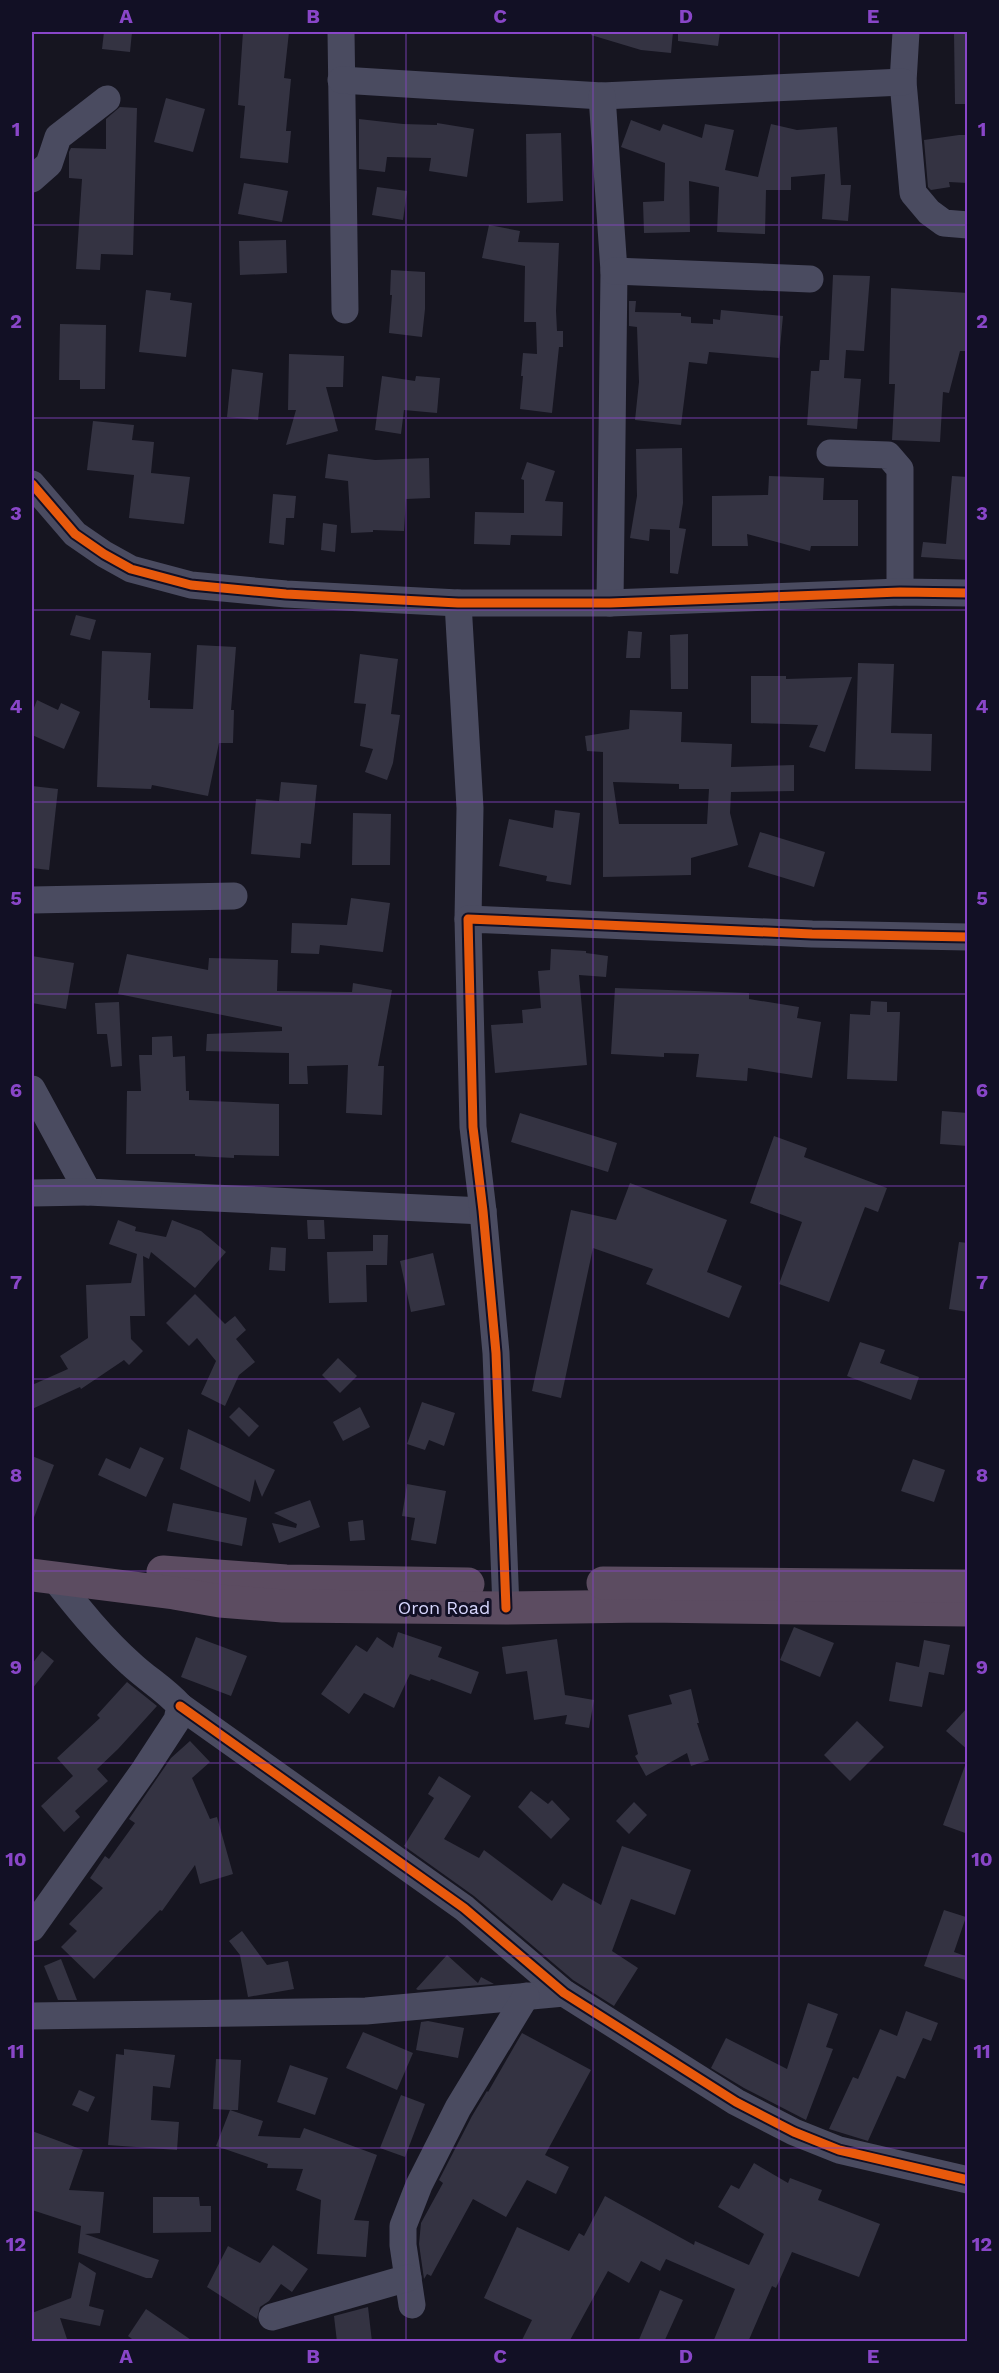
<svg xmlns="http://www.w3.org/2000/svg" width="999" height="2373" viewBox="0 0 999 2373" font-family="'Work Sans',sans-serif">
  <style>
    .building { fill: #343342; fill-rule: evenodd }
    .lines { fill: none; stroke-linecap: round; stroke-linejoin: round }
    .minor { stroke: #4a4b60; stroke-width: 27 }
    .highway { stroke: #5c4c61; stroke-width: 33 }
    .cycleway-casing { stroke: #121025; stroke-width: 13 }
    .cycleway { stroke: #e8590c; stroke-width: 9 }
    .grid { fill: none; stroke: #8946c8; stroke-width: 1.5; stroke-opacity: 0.55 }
    .labels { text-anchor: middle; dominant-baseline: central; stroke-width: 6; stroke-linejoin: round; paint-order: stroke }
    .street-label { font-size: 18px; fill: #d7d6fd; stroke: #121025 }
    .neatline { fill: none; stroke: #8946c8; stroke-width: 2 }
    .grid-label { font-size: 20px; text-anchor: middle; font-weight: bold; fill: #8946c8 }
  </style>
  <rect width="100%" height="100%" fill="#161520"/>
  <!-- building -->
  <g class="building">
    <polygon points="104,32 132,32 130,52 102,49"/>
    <polygon points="243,32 289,32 284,78 291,79 286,131 291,131 288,163 240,158 245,106 238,105"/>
    <polygon points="592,32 673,32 671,53 641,50 591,35"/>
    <polygon points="678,32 720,32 718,46 678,41"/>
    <polygon points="954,32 968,32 968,104 955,104"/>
    <polygon points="166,98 205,109 193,152 154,142"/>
    <polygon points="120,107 137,108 133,255 101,254 100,270 76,269 82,179 69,178 69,152 71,148 106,149 106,119"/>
    <polygon points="359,119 403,124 437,125 437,123 474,129 467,177 429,171 431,158 387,157 385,172 359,169"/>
    <polygon points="631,120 660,131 663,124 702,138 705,124 734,130 725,170 758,177 771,124 797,130 837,127 841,185 851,185 848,221 822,219 825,174 791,177 791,190 766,190 765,234 717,232 719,187 689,181 690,232 644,233 643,202 664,201 665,163 621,147"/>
    <polygon points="561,133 563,201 527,203 526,134"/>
    <polygon points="959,135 968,135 968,183 949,182 950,187 931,190 928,187 924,140"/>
    <polygon points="244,183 288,191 282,222 238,214"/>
    <polygon points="377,187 407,191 403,220 372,215"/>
    <polygon points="489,225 520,231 518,242 559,243 556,311 557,331 563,331 563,347 559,347 552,413 520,409 523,376 521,376 523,353 537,354 536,322 524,322 525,266 482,258"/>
    <polygon points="286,240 287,273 240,275 239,241"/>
    <polygon points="391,270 425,272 425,309 422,337 389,333 392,295 390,295"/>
    <polygon points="833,275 870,276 864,351 846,350 844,378 861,379 857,429 807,425 811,371 819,371 820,360 829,360"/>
    <polygon points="891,288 968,293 965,351 960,351 949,393 943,392 940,442 892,440 895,384 889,384"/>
    <polygon points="146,290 171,293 170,300 192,303 186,357 139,352"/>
    <polygon points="629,301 636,301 635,312 681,313 681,316 691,317 691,323 713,324 713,319 720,320 721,310 783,316 779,358 709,352 707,364 689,362 681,425 635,420 639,382 637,327 629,326"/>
    <polygon points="60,324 106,325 105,389 80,389 80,380 59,380"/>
    <polygon points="289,354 344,356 343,387 326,387 338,431 286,445 296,410 288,410"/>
    <polygon points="232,369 263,373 258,420 227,417"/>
    <polygon points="382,376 415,381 416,376 440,378 437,413 404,410 401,434 375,430"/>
    <polygon points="93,421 134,425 132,440 154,442 151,473 190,477 184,524 129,518 134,475 87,470"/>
    <polygon points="682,448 683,503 679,528 686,529 678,574 670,573 670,530 650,529 649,541 630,538 637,496 636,449"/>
    <polygon points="328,454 375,460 429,458 430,498 406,499 404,531 373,530 373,532 351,533 348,481 325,478"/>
    <polygon points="527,462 555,471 545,501 563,502 562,536 511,535 510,545 474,544 475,512 524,513 524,480 521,479"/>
    <polygon points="769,476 824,478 823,500 858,500 858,546 811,546 810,551 747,534 748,546 712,546 712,496 768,495"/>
    <polygon points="952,476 968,477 968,560 921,557 923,542 946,544"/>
    <polygon points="273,494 296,496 294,518 286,518 284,545 269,543"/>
    <polygon points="323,523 337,525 335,552 321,550"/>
    <polygon points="76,615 96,620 90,640 70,635"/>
    <polygon points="628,631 642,632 640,658 626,658"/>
    <polygon points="688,634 688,689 671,689 670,635"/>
    <polygon points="197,645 236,647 231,710 234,710 233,743 219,743 208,796 152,785 151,789 97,787 102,651 151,653 148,700 150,700 150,708 193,709"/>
    <polygon points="360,654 398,659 391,714 400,715 393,763 387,780 365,772 373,749 360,746 366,704 354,703"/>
    <polygon points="858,663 894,664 891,733 932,734 931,771 855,769"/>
    <polygon points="751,676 786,676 786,679 852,677 825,752 809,747 818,725 751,723"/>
    <polygon points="37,700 58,710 61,703 80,712 64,749 32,735 32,713"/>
    <path d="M 630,710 L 682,712 L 681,742 L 732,744 L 731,767 L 794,765 L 794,791 L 731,792 L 730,813 L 738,845 L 691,858 L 691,875 L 603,877 L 603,752 L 587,751 L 585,736 L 629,729 ZM 613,782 L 679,784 L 679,789 L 709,789 L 707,824 L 619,824 Z"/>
    <polygon points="281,782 317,785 311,844 301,843 300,858 251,854 256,799 279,801"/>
    <polygon points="32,786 58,789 49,870 32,868"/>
    <polygon points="555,810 580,813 571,885 546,881 547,876 499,866 509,819 553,828"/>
    <polygon points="353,813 391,814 390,865 352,865"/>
    <polygon points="760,832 825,852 814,887 748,867"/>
    <polygon points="351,898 390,903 383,952 320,945 319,954 291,953 292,923 347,925"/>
    <polygon points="551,949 586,951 586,953 608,956 606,977 579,975 587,1065 495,1073 491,1025 523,1023 522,1010 541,1008 538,971 550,970"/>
    <polygon points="127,954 208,970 209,958 278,960 277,991 352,992 353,983 392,990 378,1066 384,1066 382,1115 346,1113 348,1065 307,1066 308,1084 289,1084 289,1053 206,1051 207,1034 282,1031 282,1027 118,994"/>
    <polygon points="32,956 74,963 66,1009 32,1003"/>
    <polygon points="615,988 749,993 749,999 799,1007 797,1018 821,1022 812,1078 748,1068 747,1081 696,1077 699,1054 664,1053 664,1057 611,1054"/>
    <polygon points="871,1001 887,1002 887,1012 900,1012 897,1081 847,1079 850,1014 870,1015"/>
    <polygon points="119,1002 122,1066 111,1067 107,1034 97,1034 95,1003"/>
    <polygon points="172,1036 173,1057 185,1056 186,1091 189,1091 189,1100 279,1104 279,1156 234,1155 234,1158 195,1156 195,1154 126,1154 127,1091 141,1091 139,1055 152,1055 152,1037"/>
    <polygon points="942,1111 968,1113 968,1146 940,1144"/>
    <polygon points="520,1113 617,1143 608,1172 511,1142"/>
    <polygon points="774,1136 807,1148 804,1157 887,1188 878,1212 865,1207 829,1302 779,1284 802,1222 750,1203"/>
    <polygon points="630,1183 727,1220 707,1272 742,1286 729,1318 646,1284 653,1269 593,1248 561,1398 532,1391 571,1210 616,1220"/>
    <polygon points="118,1220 136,1227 135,1231 166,1237 172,1220 201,1231 226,1252 195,1288 151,1252 149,1259 143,1256 145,1316 130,1316 131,1339 143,1351 129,1365 124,1360 81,1389 80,1387 32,1409 32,1385 68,1369 60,1356 88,1338 86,1285 131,1283 137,1254 109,1244"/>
    <polygon points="307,1220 324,1220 325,1239 308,1239"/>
    <polygon points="373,1235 388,1235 387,1265 366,1265 367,1302 329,1303 327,1252 373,1251"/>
    <polygon points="959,1242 968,1243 968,1312 949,1309"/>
    <polygon points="271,1247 286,1248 285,1271 269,1270"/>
    <polygon points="433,1253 445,1305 411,1312 400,1261"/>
    <polygon points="195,1294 225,1324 235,1316 246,1330 236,1339 255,1362 239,1375 225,1406 201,1394 216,1361 197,1338 189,1346 166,1323"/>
    <polygon points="860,1342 885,1350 880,1363 919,1377 911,1400 847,1376"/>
    <polygon points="338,1358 357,1376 340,1393 322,1375"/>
    <polygon points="422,1402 455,1413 444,1446 429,1440 425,1450 407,1444"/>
    <polygon points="239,1407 259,1426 249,1437 229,1417"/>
    <polygon points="360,1407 370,1427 343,1441 333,1422"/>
    <polygon points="188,1429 275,1470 262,1497 255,1479 250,1502 180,1469"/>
    <polygon points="140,1447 164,1458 146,1497 98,1475 106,1458 130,1469"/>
    <polygon points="32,1456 54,1465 33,1520 32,1519"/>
    <polygon points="913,1459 945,1470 934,1502 901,1491"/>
    <polygon points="407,1484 446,1491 436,1544 411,1540 415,1518 402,1516"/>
    <polygon points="310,1500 320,1527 279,1543 272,1523 296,1528 297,1524 274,1513"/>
    <polygon points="173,1503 247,1518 242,1546 167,1531"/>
    <polygon points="363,1520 365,1540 350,1541 348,1522"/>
    <polygon points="794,1627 834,1643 820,1677 780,1660"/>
    <polygon points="398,1632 442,1647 438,1657 479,1672 471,1694 431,1679 430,1681 410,1674 394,1708 364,1693 349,1714 321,1694 356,1645 367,1652 377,1637 393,1648"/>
    <polygon points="196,1637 247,1656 231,1696 181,1677"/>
    <polygon points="557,1639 565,1695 594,1700 589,1728 565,1724 567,1715 534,1720 527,1671 506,1674 502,1647"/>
    <polygon points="924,1640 950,1645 944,1675 929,1672 922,1707 889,1701 896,1662 919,1667"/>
    <polygon points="42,1651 54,1661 32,1689 32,1664"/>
    <polygon points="127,1682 157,1706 118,1749 97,1769 108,1781 75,1811 80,1817 64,1832 41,1806 73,1776 57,1758 100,1718 97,1715"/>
    <polygon points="691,1689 699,1723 697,1723 709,1760 691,1766 687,1753 646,1776 635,1756 638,1754 628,1715 672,1704 669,1695"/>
    <polygon points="968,1707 968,1750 946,1731"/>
    <polygon points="857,1721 884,1747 850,1781 824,1755"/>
    <polygon points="190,1741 210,1762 192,1778 210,1819 217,1817 233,1874 200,1884 195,1865 162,1911 160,1910 94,1979 61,1947 77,1931 69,1924 103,1888 90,1878 105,1856 109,1859 135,1823 129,1819 171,1758"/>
    <polygon points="966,1763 968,1764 968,1834 943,1825"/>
    <polygon points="439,1776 471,1796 444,1839 479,1858 484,1850 552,1901 563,1883 601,1905 622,1846 691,1870 675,1915 631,1899 612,1951 638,1968 614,2006 573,1980 474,1896 404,1846 434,1798 428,1794"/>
    <polygon points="531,1791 548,1804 552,1800 570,1819 551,1839 518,1807"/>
    <polygon points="634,1802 647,1815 629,1834 616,1821"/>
    <polygon points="944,1910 966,1917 954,1952 968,1957 968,1981 924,1966"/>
    <polygon points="242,1931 267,1965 288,1961 294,1989 248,1997 240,1955 229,1941"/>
    <polygon points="447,1955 478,1983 481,1977 494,1984 418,1990 416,1989"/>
    <polygon points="61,1959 77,2000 58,2000 44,1966"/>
    <polygon points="808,2003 838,2014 826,2047 833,2049 806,2120 744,2088 711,2068 726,2038 787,2069"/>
    <polygon points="906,2011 938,2023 931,2041 923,2038 905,2079 897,2076 868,2141 829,2129 853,2077 858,2079 880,2029 897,2036"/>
    <polygon points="428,2021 464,2028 458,2058 416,2050 421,2022"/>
    <polygon points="363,2032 413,2053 397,2090 346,2068"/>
    <polygon points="522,2033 591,2070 545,2155 569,2167 556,2194 527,2180 506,2217 473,2199 431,2276 427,2274 424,2279 419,2244 421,2223 443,2183 439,2180 472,2116 487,2091 488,2092"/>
    <polygon points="124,2049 175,2055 170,2088 153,2086 151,2120 179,2122 177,2150 108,2145 116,2054 124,2055"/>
    <polygon points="216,2059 241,2060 238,2110 230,2110 263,2121 258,2136 300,2138 304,2128 377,2155 354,2220 369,2221 366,2257 317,2254 321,2200 296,2190 303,2169 267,2168 268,2164 216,2146 230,2110 213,2109"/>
    <polygon points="290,2065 328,2078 315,2115 277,2102"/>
    <polygon points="79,2090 95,2097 88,2112 72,2105"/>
    <polygon points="401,2095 425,2104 405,2157 380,2148"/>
    <polygon points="32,2131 83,2150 69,2190 104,2192 100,2233 85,2234 159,2260 152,2278 146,2278 78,2253 81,2226 32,2210"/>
    <polygon points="754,2163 788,2183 790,2178 822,2190 818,2200 880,2224 859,2277 792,2252 776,2288 772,2286 748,2342 713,2342 735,2289 666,2259 660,2271 641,2261 629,2283 608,2271 569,2342 521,2342 532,2320 484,2298 517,2227 569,2251 579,2233 584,2236 605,2196 694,2245 695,2241 749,2265 764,2234 718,2207 731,2185 739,2189"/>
    <polygon points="153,2197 199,2197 200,2206 211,2206 211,2232 153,2233"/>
    <polygon points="273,2245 308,2269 292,2292 281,2284 269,2301 260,2307 257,2319 207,2287 228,2246 260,2263"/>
    <polygon points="79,2262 96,2273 89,2306 104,2310 100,2326 60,2318 68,2342 32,2342 32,2313 71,2298"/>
    <polygon points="660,2290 683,2300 664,2342 638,2342"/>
    <polygon points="368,2307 372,2342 337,2342 334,2316"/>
    <polygon points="146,2309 194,2342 136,2342 128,2336"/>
  </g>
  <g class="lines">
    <!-- minor -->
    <g class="minor">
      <polyline points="341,32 345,310"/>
      <polyline points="906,32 903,82 913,193 929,212 944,223 968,225"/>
      <polyline points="341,80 602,96 903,82"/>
      <polyline points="602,96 614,271 610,603"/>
      <polyline points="32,179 49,164 58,137 107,99"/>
      <polyline points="614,271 810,279"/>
      <polyline points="830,453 888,455 900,469 900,592"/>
      <polyline points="32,484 75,534 104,554 131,569 191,585 286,594 458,603 610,603 900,592 968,593"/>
      <polyline points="458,603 470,808 468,919"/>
      <polyline points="32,900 234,896"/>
      <polyline points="32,1089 88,1192 483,1211"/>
      <polyline points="32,1193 88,1192"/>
      <polyline points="506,1608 496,1353 483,1211 473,1127 468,919 812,934 968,937"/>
      <polyline points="180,1706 464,1908 564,1993 736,2102 794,2132 839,2150 968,2180"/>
      <path d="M 32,1928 L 145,1769 L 177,1720 L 180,1706 C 166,1690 147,1679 131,1664 C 102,1638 78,1608 54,1578"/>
      <polyline points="32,2016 366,2011 564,1993"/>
      <polyline points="412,2305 403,2245 403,2226 419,2185 458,2108 526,1996"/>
      <polyline points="272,2317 408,2278"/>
    </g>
    <!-- highway -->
    <g class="highway">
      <polyline points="163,1572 286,1581 468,1584"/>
      <polyline points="32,1575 174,1593 220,1601 283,1606 506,1608 645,1606 968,1610"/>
      <polyline points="603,1583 968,1586"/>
    </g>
    <!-- cycleway casing -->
    <g class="cycleway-casing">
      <g id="cycleway">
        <polyline points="32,484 75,534 104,554 131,569 191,585 286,594 458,603 610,603 900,592 968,593"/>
        <polyline points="506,1608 496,1353 483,1211 473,1127 468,919 812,934 968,937"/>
        <polyline points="180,1706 464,1908 564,1993 736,2102 794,2132 839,2150 968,2180"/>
      </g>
    </g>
    <!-- cycleway -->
    <use href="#cycleway" class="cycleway"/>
  </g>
  <!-- grid -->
  <path class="grid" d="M 220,32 L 220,2342M 406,32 L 406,2342M 593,32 L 593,2342M 779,32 L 779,2342M 32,225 L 968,225M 32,418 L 968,418M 32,610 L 968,610M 32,802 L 968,802M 32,994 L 968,994M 32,1186 L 968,1186M 32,1379 L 968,1379M 32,1571 L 968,1571M 32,1763 L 968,1763M 32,1956 L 968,1956M 32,2148 L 968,2148"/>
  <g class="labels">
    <!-- street labels -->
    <g class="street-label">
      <text x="444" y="1607">Oron Road</text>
    </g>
  </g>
  <!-- border -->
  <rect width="999" height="2373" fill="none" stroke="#121025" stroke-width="66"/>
  <rect x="33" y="33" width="933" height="2307" class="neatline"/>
  <g class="grid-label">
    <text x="126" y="23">A</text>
    <text x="313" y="23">B</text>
    <text x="500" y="23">C</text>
    <text x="686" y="23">D</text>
    <text x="873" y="23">E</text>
    <text x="16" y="136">1</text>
    <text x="982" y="136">1</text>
    <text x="16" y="328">2</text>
    <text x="982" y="328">2</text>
    <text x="16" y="520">3</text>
    <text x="982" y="520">3</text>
    <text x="16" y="713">4</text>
    <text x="982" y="713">4</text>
    <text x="16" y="905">5</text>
    <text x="982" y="905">5</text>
    <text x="16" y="1097">6</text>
    <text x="982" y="1097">6</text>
    <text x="16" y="1289">7</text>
    <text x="982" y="1289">7</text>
    <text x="16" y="1482">8</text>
    <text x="982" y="1482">8</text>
    <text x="16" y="1674">9</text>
    <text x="982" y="1674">9</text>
    <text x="16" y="1866">10</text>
    <text x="982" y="1866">10</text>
    <text x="16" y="2058">11</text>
    <text x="982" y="2058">11</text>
    <text x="16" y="2251">12</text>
    <text x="982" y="2251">12</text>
    <text x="126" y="2363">A</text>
    <text x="313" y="2363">B</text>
    <text x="500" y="2363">C</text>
    <text x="686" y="2363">D</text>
    <text x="873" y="2363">E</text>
  </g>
</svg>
